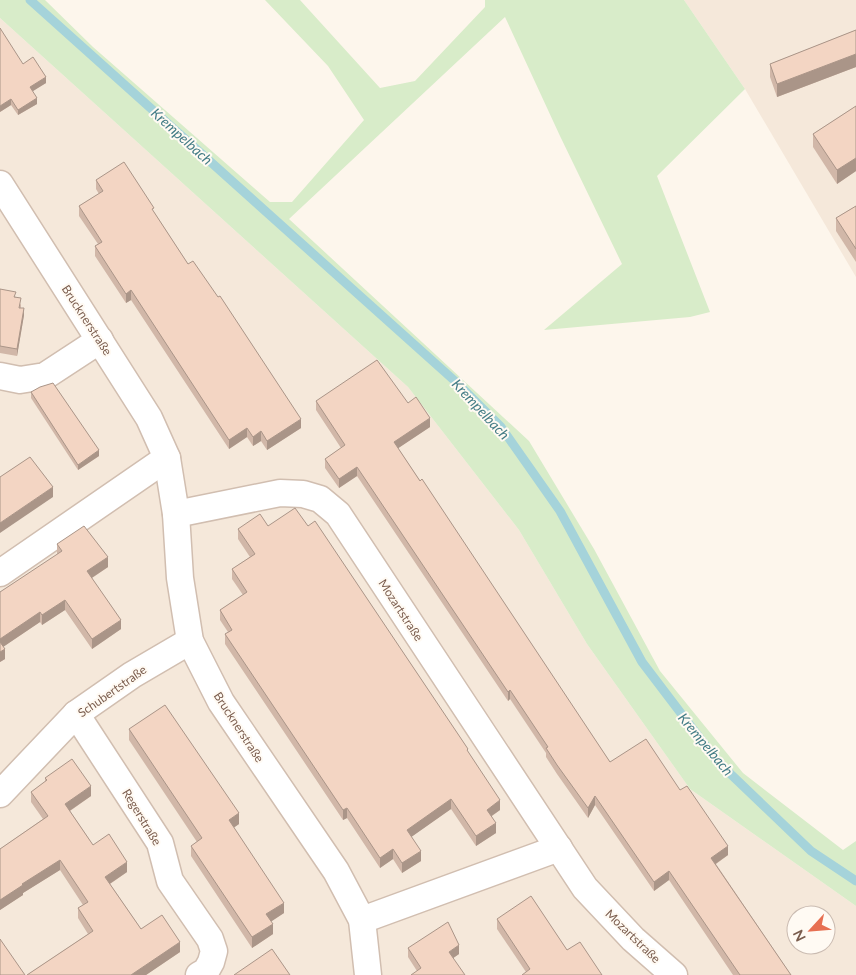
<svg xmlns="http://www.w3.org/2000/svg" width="856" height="975" viewBox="0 0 856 975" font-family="Lato,sans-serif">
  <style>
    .residential { fill: #f5e8da; fill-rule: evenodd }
    .green { fill: #d8ecc9 }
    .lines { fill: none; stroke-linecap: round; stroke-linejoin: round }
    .stream { stroke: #a5d3da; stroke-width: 9 }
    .street-casing { stroke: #d1beb0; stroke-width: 29 }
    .street { stroke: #fff; stroke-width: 26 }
    .wall { fill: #d1b7a8 }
    .shaded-wall { fill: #aa9588 }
    .building { fill: #f3d5c3; stroke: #aa9588 }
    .labels { text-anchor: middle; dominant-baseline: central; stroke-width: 4; stroke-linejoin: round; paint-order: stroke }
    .street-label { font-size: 12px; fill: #7a5c4d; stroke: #fffaf3 }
    .water-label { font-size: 14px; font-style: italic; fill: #437c86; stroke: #fffaf3 }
  </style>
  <rect width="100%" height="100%" fill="#fdf6ec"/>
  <!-- residential -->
  <g class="residential">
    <polygon points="684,0 856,0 856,277 745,89"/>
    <path d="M 0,18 L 408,387 L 519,530 L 587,644 L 690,789 L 856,906 L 856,975 L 0,975 ZM 796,915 L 826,915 L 826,945 L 796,945 Z"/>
  </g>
  <!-- green -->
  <polygon class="green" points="0,0 45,0 93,47 270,202 292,202 364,120 328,66 265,0 300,0 380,88 415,81 485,7 485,0 684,0 745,89 657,176 710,312 690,317 544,330 622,264 560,136 505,17 289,219 529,441 594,549 660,671 743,773 843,850 856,841 856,906 690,789 587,644 519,530 408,387 0,18"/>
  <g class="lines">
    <!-- stream -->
    <polyline class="stream" points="30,0 456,382 501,427 560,511 642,662 718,762 811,851 856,881"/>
    <!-- street casing -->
    <g class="street-casing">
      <g id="street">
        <polyline points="0,184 149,418 167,458 176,514 180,578 190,641 221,702 336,871 362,920 368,975"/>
        <polyline points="0,376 20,380 45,376 100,340"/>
        <polyline points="176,514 280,493 303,494 320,499 338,514 585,888 633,939 674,975"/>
        <polyline points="0,573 167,458"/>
        <polyline points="76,714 160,843 170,881 210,939 214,951 211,962 206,971 199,975"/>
        <polyline points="0,794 76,714 132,675 190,641"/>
        <polyline points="362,920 559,848"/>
      </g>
    </g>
    <!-- street -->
    <use href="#street" class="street"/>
  </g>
  <!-- wall -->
  <g class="wall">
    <polygon points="856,30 856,67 777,97 770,77 770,64"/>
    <polygon points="23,64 46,83 32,91 37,104 18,115 11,105 0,112"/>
    <polygon points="856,106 856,171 837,184 813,147 813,134"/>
    <polygon points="96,180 154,212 188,264 301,428 267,450 261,441 253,446 247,437 229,449 131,300 126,303 95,256 95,246 98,244 79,216 79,206 99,194 96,189"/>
    <polygon points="856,206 856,262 836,231 836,218"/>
    <polygon points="0,289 16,297 21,305 21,308 24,315 17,356 0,353"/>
    <polygon points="31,392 99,456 78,470 31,398"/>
    <polygon points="316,401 408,403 430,427 398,448 610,762 680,790 728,855 716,864 791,975 733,975 669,880 654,891 595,805 588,818 557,774 546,757 546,753 510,699 508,701 357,476 339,488 325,468 325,459 341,448 316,410"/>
    <polygon points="268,526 308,526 468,752 500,810 492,816 496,833 476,846 451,809 411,837 421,861 402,873 393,859 380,868 347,818 343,820 225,644 225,634 228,632 220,620 220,610 243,595 232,579 232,569 250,557 238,539 238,529"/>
    <polygon points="57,544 108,567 92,578 121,629 92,649 65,610 42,625 40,622 3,647 5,659 0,662 0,592 57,555"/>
    <polygon points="129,729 239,824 233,828 284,913 271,921 273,934 252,948 191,856 191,846 197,842 129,740"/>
    <polygon points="45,778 91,796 70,811 93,845 127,872 110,884 141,929 180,952 146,975 27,975 88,934 78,918 78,908 83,905 60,870 23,893 23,895 0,910 0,849 43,819 31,802 31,792 45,782"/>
    <polygon points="497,919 567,950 602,975 526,972 497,929"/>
    <polygon points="408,948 459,954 453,958 417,971 408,957"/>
  </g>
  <!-- shaded-wall -->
  <g class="shaded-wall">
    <polygon points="856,54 856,67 777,97 777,84"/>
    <polygon points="46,77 46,83 30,93 30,87"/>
    <polygon points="37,98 37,104 18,115 18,110"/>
    <polygon points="11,99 11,105 0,112 0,106"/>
    <polygon points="856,158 856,171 837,184 837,170"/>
    <polygon points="131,290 131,300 126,303 126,294"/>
    <polygon points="24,308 24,315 17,356 17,349"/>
    <polygon points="430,418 430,427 394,451 394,442"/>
    <polygon points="301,419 301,428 267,450 267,441"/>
    <polygon points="247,428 247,437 229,449 229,440"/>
    <polygon points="261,431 261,441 253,446 253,437"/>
    <polygon points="99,450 99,456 78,470 78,465"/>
    <polygon points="357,467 357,476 339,488 339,479"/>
    <polygon points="53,487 53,497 0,533 0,523"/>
    <polygon points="108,557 108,567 87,581 87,571"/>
    <polygon points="65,600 65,610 42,625 42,615"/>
    <polygon points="40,612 40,622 0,649 0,639"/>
    <polygon points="121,620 121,629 92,649 92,639"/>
    <polygon points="5,649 5,659 0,662 0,652"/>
    <polygon points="510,690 510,699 508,701 508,692"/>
    <polygon points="91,786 91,796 65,814 65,804"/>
    <polygon points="595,796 595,805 588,818 588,808"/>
    <polygon points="451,799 451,809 407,840 407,830"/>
    <polygon points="500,800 500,810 487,819 487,810"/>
    <polygon points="347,808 347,818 343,820 343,810"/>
    <polygon points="239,813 239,824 229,831 229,820"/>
    <polygon points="496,823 496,833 476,846 476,836"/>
    <polygon points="728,846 728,855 711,867 711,858"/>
    <polygon points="393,849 393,859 380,868 380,858"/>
    <polygon points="421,851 421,861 402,873 402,863"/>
    <polygon points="60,860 60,870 23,893 23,895 0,910 0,900 22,884"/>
    <polygon points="127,862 127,872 105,887 105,877"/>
    <polygon points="669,871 669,880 654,891 654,882"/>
    <polygon points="284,903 284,913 266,925 266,914"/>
    <polygon points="273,924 273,934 252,948 252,937"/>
    <polygon points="180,942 180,952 146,975 131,975"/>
    <polygon points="459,945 459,954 449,961 449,952"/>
  </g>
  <!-- building -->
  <g class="building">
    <polygon points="0,28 23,64 33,57 46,77 30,87 37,98 18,110 11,99 0,106"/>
    <polygon points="856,30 856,54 777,84 770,64"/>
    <polygon points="856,106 856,158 837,170 813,134"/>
    <polygon points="124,162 154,208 152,209 188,264 193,261 218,297 220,296 301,419 267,441 261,431 253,437 247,428 229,440 131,290 126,294 95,246 102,242 79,206 103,191 96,180"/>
    <polygon points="856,206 856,249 836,218"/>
    <polygon points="0,289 16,292 14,297 21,298 19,308 24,308 17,349 0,346"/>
    <polygon points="377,360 408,403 416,397 430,418 394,442 420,481 422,479 610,762 646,739 680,790 687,786 728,846 711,858 791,975 740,975 669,871 654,882 595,796 588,808 557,765 546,748 548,747 510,690 508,692 357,467 339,479 325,459 345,445 316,401"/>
    <polygon points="53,383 99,450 78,465 31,392 40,387"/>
    <polygon points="30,457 53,487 0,523 0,477"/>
    <polygon points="295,508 308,526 315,521 468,749 467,750 500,800 487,810 496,823 476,836 451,799 407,830 421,851 402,863 393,849 380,858 347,808 343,810 225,634 232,630 220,610 247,592 232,569 255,554 238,529 260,514 268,526"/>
    <polygon points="84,526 108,557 87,571 121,620 92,639 65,600 42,615 40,612 0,639 0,592 62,551 57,544"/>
    <polygon points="0,642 5,649 0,652"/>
    <polygon points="165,705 239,813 229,820 284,903 266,914 273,924 252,937 191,846 202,838 129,729"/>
    <polygon points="72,759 91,786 65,804 93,845 109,834 127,862 105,877 141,929 162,915 180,942 131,975 27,975 93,931 78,908 88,902 60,860 22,884 23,885 0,900 0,849 48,816 31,792 47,780 45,778"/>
    <polygon points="531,896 567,950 580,942 602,975 522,975 530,969 497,919"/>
    <polygon points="448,922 459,945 449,952 465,975 411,975 421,968 408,948"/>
    <polygon points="0,939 25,975 0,975"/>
    <polygon points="272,949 290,975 234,975"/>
  </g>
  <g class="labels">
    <!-- street labels -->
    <g class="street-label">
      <text transform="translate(87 320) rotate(57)">Brucknerstraße</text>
      <text transform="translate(401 610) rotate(57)">Mozartstraße</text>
      <text transform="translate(112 691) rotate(-35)">Schubertstraße</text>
      <text transform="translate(239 727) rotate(57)">Brucknerstraße</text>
      <text transform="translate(142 817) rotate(59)">Regerstraße</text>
      <text transform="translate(633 936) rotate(44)">Mozartstraße</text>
    </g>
    <!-- water labels -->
    <g class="water-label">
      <text transform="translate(182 136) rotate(42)">Krempelbach</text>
      <text transform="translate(481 409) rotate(47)">Krempelbach</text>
      <text transform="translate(706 744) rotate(50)">Krempelbach</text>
    </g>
  </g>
  <!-- north arrow -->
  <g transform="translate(811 930) rotate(244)"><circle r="24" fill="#fffaf3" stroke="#cabbb1"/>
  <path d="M0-4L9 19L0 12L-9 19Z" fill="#e76f51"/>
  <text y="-8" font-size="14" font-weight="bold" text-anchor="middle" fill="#7a5c4d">N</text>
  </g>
</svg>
